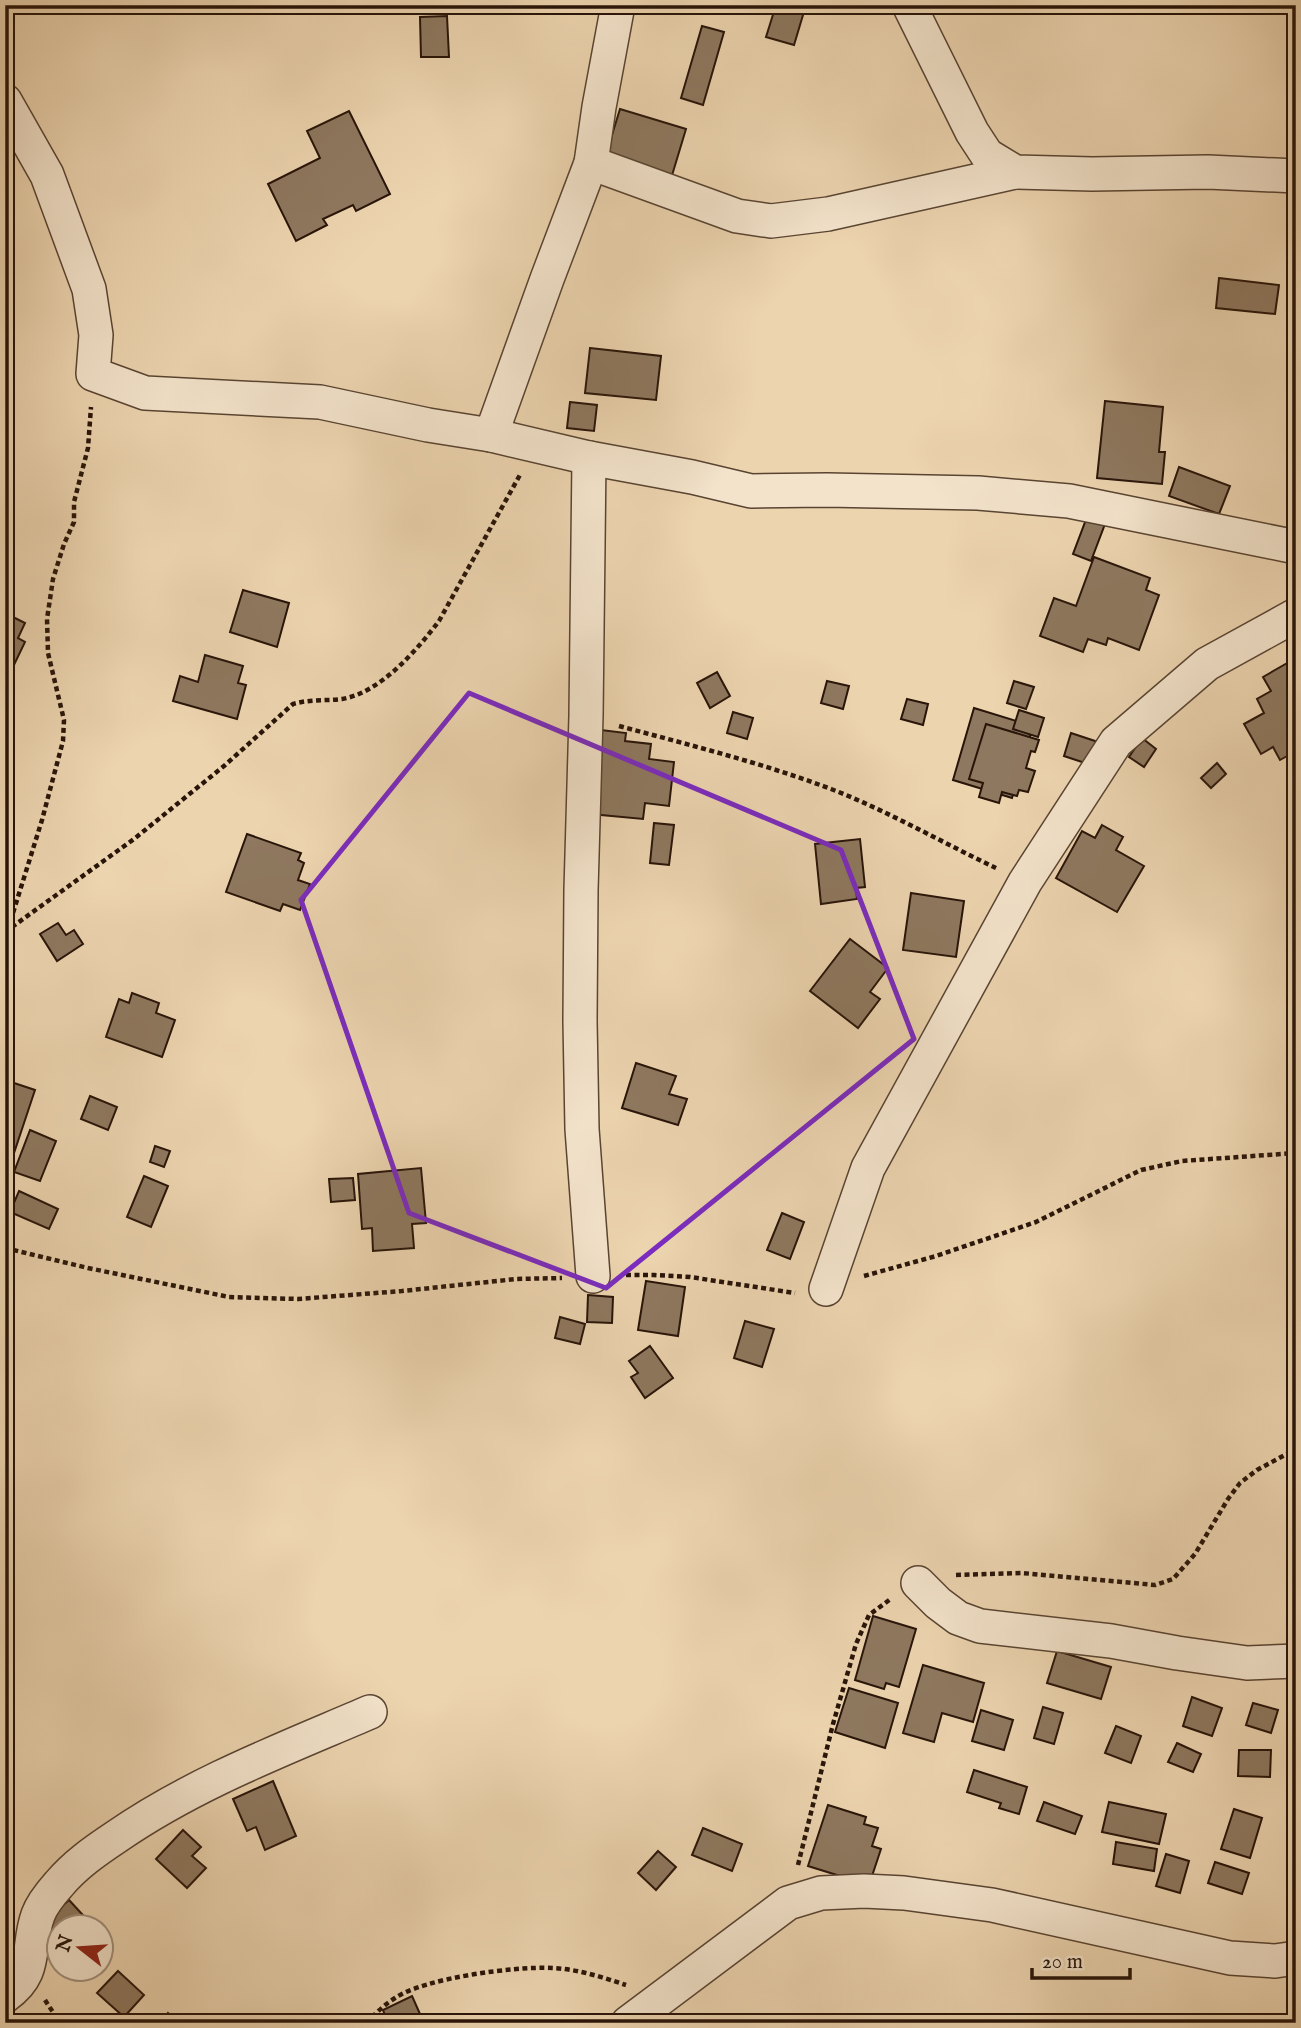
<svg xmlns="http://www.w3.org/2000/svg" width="1301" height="2028" viewBox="0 0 1301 2028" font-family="'IM FELL English',serif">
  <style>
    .building { fill: #8e785f; stroke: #281409; stroke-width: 2 }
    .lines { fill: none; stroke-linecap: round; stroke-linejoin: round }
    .minor-casing { stroke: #594432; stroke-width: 36 }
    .path { stroke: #281409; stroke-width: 4.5; stroke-dasharray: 5 3.5; stroke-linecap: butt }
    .minor { stroke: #f3e3cb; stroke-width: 33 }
    .marked { fill: none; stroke: #7b2cbf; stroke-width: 5; stroke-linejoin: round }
  </style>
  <rect width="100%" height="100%" fill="#ecd4af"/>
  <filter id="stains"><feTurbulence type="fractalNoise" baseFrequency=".00286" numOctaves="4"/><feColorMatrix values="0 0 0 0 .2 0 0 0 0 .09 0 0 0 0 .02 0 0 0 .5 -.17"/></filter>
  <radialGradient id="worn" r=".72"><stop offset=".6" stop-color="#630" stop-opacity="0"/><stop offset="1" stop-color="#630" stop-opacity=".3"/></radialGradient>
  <!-- building -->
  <g class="building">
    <polygon points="776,5 806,5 794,45 766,37"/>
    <polygon points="447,16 449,57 421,57 420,17"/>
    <polygon points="702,26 724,32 703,105 681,98"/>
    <polygon points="620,109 686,129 670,182 604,161"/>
    <polygon points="349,111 390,194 356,211 353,205 323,219 327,225 296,241 268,184 320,158 307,131"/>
    <polygon points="1219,278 1279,285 1275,314 1216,308"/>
    <polygon points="590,348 661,356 656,400 585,393"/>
    <polygon points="1105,401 1163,407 1159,452 1165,452 1162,484 1097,478"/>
    <polygon points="570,402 597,405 594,431 567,428"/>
    <polygon points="1179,467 1230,486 1219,514 1169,496"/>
    <polygon points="1090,509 1108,516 1091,561 1073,554"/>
    <polygon points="1094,557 1150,578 1146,590 1159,595 1139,650 1108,638 1106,645 1088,639 1083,652 1040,636 1054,598 1076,606"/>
    <polygon points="243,590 289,603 277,647 230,632"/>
    <polygon points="5,613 25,623 18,638 25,642 13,667 5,664"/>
    <polygon points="205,655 243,666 238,683 246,685 237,719 173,701 180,676 198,682"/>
    <polygon points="1289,662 1296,674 1296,751 1280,760 1273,747 1261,754 1244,724 1264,713 1257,699 1271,691 1263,677"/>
    <polygon points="717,672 730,696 710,708 697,683"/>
    <polygon points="827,681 849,686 843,709 821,703"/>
    <polygon points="1014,681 1034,687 1026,709 1007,703"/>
    <polygon points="907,699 928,704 923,725 901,719"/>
    <polygon points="974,708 1033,726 1012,798 953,780"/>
    <polygon points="1019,710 1044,718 1038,737 1013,729"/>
    <polygon points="733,712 753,718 747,739 727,733"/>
    <polygon points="986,724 1039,740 1035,752 1031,751 1026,768 1035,771 1028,792 1019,790 1017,796 1002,792 999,803 979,797 983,783 969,779"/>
    <polygon points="601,730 626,733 625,741 651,744 649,759 674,762 669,806 645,803 643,819 591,814"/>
    <polygon points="1071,733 1098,742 1091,765 1064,756"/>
    <polygon points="1142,738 1156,749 1144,767 1129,757"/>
    <polygon points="1217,763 1226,774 1211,788 1201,778"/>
    <polygon points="654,823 674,825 669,865 650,863"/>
    <polygon points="1102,825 1123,837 1116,850 1144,866 1117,912 1056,878 1082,831 1095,838"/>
    <polygon points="247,834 301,853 298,860 304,863 298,880 310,884 300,910 283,904 280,911 226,892"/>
    <polygon points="860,839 865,887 856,888 857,899 821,904 815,844"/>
    <polygon points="911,893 964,901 956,957 903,950"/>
    <polygon points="58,923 66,935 74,930 83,944 57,961 40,934"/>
    <polygon points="850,939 888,968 870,992 880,999 858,1028 810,991"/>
    <polygon points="132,993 159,1003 156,1013 175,1020 162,1057 106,1037 119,999 129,1003"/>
    <polygon points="636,1063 676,1076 669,1094 687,1099 678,1125 622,1108"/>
    <polygon points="5,1080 35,1090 9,1168 5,1167"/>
    <polygon points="90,1096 117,1107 108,1130 81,1119"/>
    <polygon points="30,1130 56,1141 40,1181 14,1172"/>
    <polygon points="155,1146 170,1151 164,1167 150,1162"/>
    <polygon points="421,1168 426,1223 412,1224 414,1248 373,1251 372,1228 362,1229 358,1174"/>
    <polygon points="144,1176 168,1186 151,1227 127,1217"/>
    <polygon points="353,1178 355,1200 331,1202 329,1179"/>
    <polygon points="19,1191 58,1209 49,1229 10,1212"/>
    <polygon points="782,1213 804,1222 790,1259 767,1250"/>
    <polygon points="646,1281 685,1287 678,1336 638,1330"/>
    <polygon points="588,1295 613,1297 612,1323 587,1322"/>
    <polygon points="560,1317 585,1324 580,1344 555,1338"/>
    <polygon points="745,1321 774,1329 762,1367 734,1358"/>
    <polygon points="650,1346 673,1378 645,1398 631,1377 638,1373 629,1361"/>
    <polygon points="873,1616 916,1629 899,1687 886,1683 884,1689 855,1680"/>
    <polygon points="1057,1651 1111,1667 1101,1699 1047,1683"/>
    <polygon points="923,1665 984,1683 973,1722 942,1713 934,1742 903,1733"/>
    <polygon points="849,1688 898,1703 885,1748 835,1732"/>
    <polygon points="1192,1697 1222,1708 1212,1736 1183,1726"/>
    <polygon points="1253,1703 1278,1710 1271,1733 1246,1725"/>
    <polygon points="1043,1707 1063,1713 1054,1744 1034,1738"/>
    <polygon points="981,1710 1013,1720 1004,1750 972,1741"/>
    <polygon points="1116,1726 1141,1736 1131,1763 1105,1753"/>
    <polygon points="1177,1743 1201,1754 1193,1772 1168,1762"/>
    <polygon points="1239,1750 1271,1750 1270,1777 1238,1776"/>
    <polygon points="974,1770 1027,1787 1019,1814 999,1808 1001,1803 967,1792"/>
    <polygon points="273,1781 296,1836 265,1850 256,1827 247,1831 233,1799"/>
    <polygon points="1044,1802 1082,1816 1075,1834 1037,1821"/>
    <polygon points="1109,1802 1166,1814 1159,1844 1102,1832"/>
    <polygon points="828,1805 866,1817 864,1824 878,1828 872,1846 881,1849 869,1885 808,1866"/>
    <polygon points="1234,1809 1262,1818 1250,1858 1221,1849"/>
    <polygon points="703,1828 742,1844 732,1871 692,1855"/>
    <polygon points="183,1830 201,1847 192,1856 206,1868 187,1888 156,1859"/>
    <polygon points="1116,1842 1157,1849 1154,1871 1113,1864"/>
    <polygon points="658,1851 676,1867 656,1890 638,1873"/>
    <polygon points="1166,1854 1189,1861 1180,1893 1156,1886"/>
    <polygon points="1215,1862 1249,1873 1242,1894 1208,1883"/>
    <polygon points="69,1900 93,1926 60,1926 60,1955 36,1929"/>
    <polygon points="118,1971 144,1995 124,2017 97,1993"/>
    <polygon points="412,1996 424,2023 388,2023 383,2010"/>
    <polygon points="168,2013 182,2023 161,2023"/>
  </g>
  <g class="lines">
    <!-- minor casing -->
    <g class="minor-casing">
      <g id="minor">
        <polyline points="909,5 972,132 987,155 1015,172 1092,174 1208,172 1296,176"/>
        <polyline points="5,101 47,175 89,289 96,335 93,374 145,393 320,402 428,425 491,435 589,458 692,477 751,491 827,490 978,493 1069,501 1296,547"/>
        <polyline points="591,163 737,216 771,221 828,214 1015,172"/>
        <polyline points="491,435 547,279 591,163 599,107 618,5"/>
        <polyline points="589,458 586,716 581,890 580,1021 582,1129 593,1276"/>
        <polyline points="826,1289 868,1168 1025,882 1116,742 1207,664 1296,615"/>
        <polyline points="918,1583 938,1603 958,1618 980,1626 1111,1641 1177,1653 1247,1663 1296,1661"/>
        <path d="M 5,1996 C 39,1972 26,1948 38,1915 C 42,1904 51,1893 59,1884 C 75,1865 95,1851 116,1837 C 194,1783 284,1749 370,1712"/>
        <polyline points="628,2023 788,1903 821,1893 864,1891 904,1893 992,1905 1230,1958 1275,1961 1296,1958"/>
      </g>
    </g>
    <!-- path -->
    <g class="path">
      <path d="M 619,726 C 690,745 762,763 831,789 C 888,811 941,842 996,868"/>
      <polyline points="8,929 42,820 63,741 64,720 48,653 47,619 53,579 64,544 74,522 74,502 88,448 91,407"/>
      <path d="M 5,932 L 134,839 L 224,766 L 293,704 C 310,699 326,701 342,699 C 380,693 417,650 439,621 L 521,473"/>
      <polyline points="5,1248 88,1268 229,1297 298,1299 402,1291 516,1279 562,1278"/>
      <polyline points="626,1275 654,1275 690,1277 795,1293"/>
      <polyline points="864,1276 936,1256 1036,1222 1141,1170 1182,1161 1296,1153"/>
      <polyline points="956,1575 1022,1573 1155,1585 1173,1579 1195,1554 1228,1499 1240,1483 1257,1470 1296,1449"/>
      <polyline points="798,1865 833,1724 856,1644 869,1615 892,1598"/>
      <polyline points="45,2000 60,2023"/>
      <path d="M 366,2023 C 375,2014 384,2005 395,1998 C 424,1978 516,1966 552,1968 C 577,1969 602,1977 626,1985"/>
    </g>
    <!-- minor -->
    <use href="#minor" class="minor"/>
  </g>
  <!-- marked area -->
  <path class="marked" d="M 469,693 L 841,850 L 914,1039 L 606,1288 L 409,1213 L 301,900 Z"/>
  <!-- margin -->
  <rect width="1301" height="2028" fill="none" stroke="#ecd4af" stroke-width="28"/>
  <rect x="7" y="7" width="1287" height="2014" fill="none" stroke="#281409" stroke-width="3.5"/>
  <rect x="14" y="14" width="1273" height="2000" fill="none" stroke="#281409" stroke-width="2"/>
  <!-- north arrow -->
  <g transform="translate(80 1948) rotate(287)"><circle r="33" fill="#f3e3cb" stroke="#a2907d" stroke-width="2"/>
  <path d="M0-5L12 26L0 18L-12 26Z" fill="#8f2418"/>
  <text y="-10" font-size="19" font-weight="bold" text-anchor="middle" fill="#281409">N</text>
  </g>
  <!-- scale -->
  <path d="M1032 1968v10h98v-10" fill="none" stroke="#281409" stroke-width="3.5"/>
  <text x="1042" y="1968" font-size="21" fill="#281409" stroke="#f3e3cb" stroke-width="5" paint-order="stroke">20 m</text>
  <rect width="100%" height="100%" filter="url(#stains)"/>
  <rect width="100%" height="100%" fill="url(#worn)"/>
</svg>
